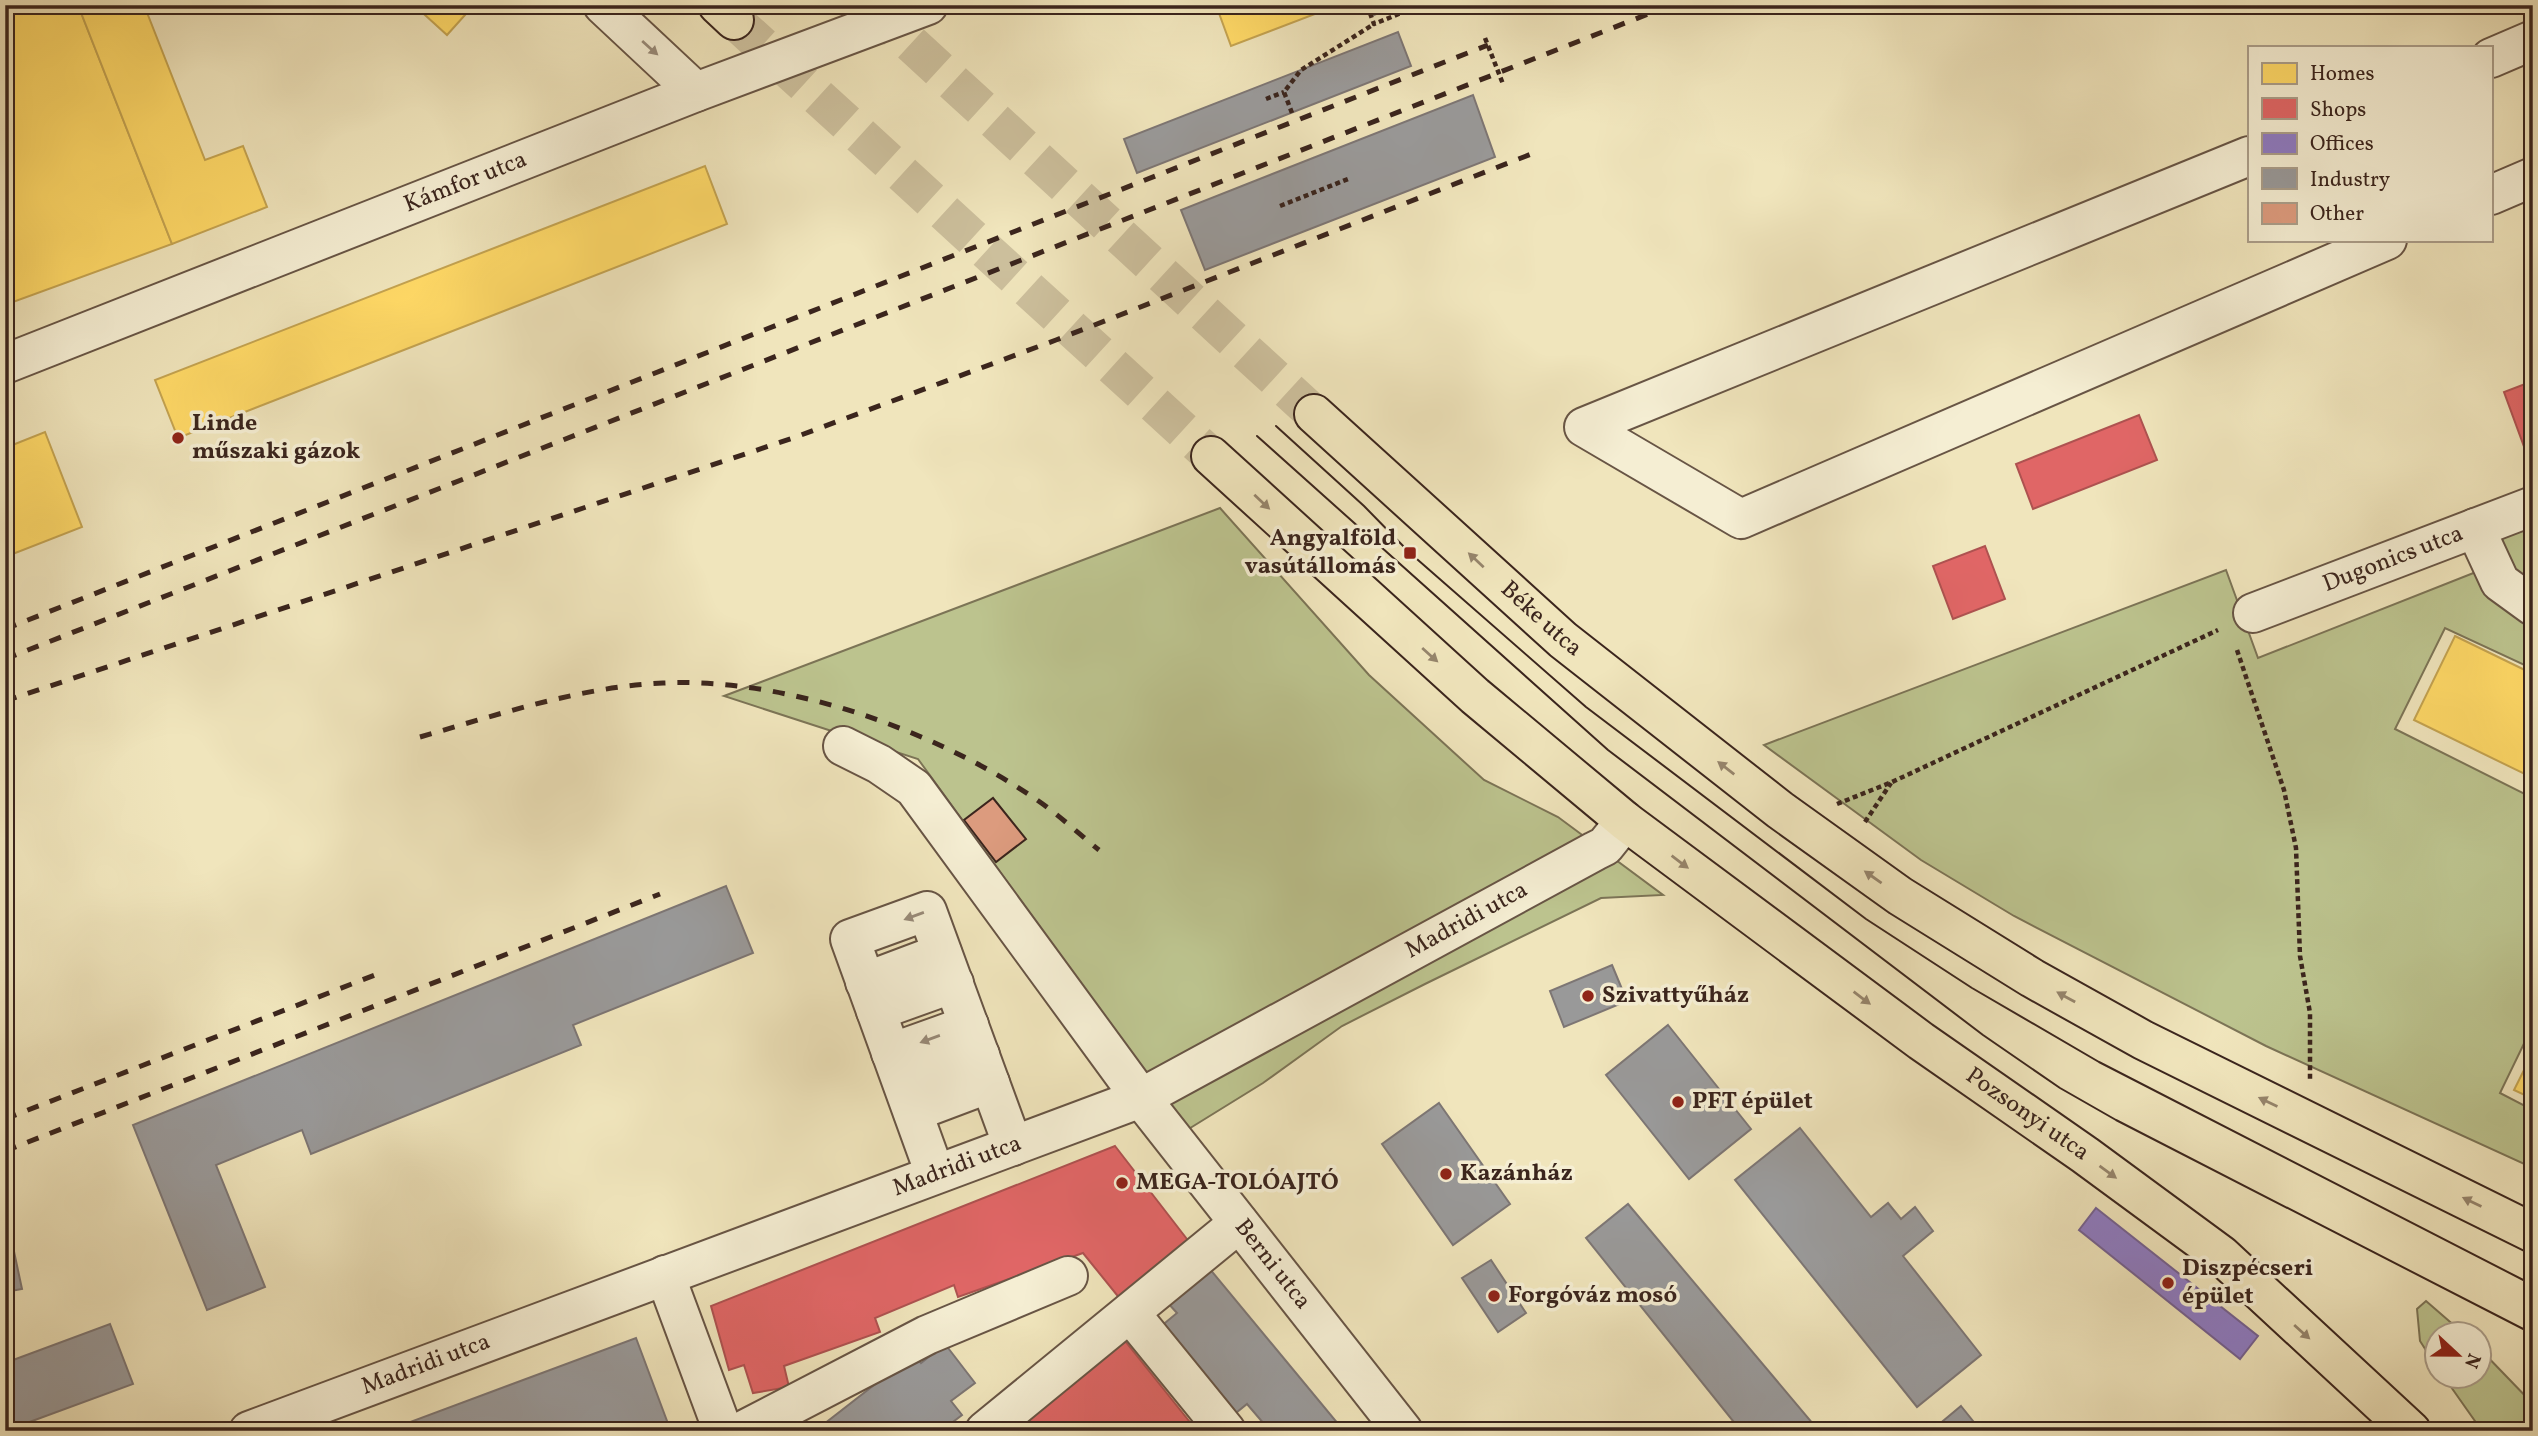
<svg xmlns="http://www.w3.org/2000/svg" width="2538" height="1436" viewBox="0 0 2538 1436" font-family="Vollkorn,serif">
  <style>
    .green { fill: #bcc38e; stroke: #7c7456; stroke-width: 2 }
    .homes { fill: #ffd966; stroke: #c4a350; stroke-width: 2 }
    .shops { fill: #e06666; stroke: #ae5250; stroke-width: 2 }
    .offices { fill: #8e7cc3; stroke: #756291; stroke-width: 2 }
    .industry { fill: #999; stroke: #7d7674; stroke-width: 2 }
    .building { fill: #dc9b7e; stroke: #3b251d; stroke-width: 2 }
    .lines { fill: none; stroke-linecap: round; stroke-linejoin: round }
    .major-tunnel { stroke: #ccbf9c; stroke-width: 38; stroke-dasharray: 38 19; stroke-linecap: butt }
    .minor-casing { stroke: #685545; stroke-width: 42 }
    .major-casing { stroke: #3b251d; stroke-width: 42 }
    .path { stroke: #3b251d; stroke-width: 4.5; stroke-dasharray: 5 3.5; stroke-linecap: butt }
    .minor { stroke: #f5eed3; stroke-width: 38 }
    .major { stroke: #f0e5bc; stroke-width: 38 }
    .tram { stroke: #3b251d; stroke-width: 2 }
    .rail { stroke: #3b251d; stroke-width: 5; stroke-dasharray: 12 12; stroke-linecap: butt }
    .oneway { fill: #988a78 }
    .oneway2 { fill: #96856c }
    .poi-dot { fill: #8f2418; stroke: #f5eed3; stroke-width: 2.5 }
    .labels { text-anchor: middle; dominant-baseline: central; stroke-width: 7; stroke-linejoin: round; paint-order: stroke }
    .street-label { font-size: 24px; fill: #3b251d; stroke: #f5eed3 }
    .poi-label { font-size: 24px; font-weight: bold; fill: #3b251d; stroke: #f5eed3; text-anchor: start }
  </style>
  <rect width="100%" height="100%" fill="#f0e5bc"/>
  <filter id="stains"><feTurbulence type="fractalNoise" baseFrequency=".00286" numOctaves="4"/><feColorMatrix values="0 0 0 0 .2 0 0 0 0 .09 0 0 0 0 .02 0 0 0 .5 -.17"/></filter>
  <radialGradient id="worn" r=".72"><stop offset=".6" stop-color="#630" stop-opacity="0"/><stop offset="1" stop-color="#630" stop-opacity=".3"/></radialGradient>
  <!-- green -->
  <g class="green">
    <polygon points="1220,508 1369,675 1484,780 1558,817 1663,895 1601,898 1425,984 1342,1026 1263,1083 1187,1130 918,759 724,696"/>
    <polygon points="2533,521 2533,593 2516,584 2498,535"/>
    <polygon points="2226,570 2258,658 2476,572 2519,618 2533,627 2533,669 2445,628 2395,729 2533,798 2533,1025 2500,1093 2533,1110 2533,1168 2266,1046 2014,916 1921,860 1764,745"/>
    <polygon points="2426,1301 2464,1334 2436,1334 2436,1366 2420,1341 2417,1309"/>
    <polygon points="2479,1348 2533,1404 2533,1431 2482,1431 2444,1377 2478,1376"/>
  </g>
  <!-- homes -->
  <g class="homes">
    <polygon points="5,5 78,5 172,244 13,302 5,284"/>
    <polygon points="78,5 144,5 205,160 243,146 267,207 172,244"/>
    <polygon points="414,5 474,5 447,35"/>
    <polygon points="1216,5 1311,5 1315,14 1231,46"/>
    <polygon points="705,166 727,224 178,438 155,380"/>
    <polygon points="45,432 82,527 5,557 5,448"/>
    <polygon points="2455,636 2533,674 2533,778 2414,720"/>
    <polygon points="2533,1052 2533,1099 2514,1090"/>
  </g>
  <!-- shops -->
  <g class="shops">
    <polygon points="2533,381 2533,450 2526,452 2504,392"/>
    <polygon points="2139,415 2157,460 2033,509 2016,464"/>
    <polygon points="1985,546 2005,599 1953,619 1933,566"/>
    <polygon points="1115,1146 1190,1243 1121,1300 1083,1253 958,1297 954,1285 875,1318 880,1332 784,1366 789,1387 753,1393 744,1365 729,1370 711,1306"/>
    <polygon points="1125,1341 1197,1431 1015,1431"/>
  </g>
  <!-- offices -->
  <polygon class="offices" points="2096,1208 2258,1336 2240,1359 2079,1230"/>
  <!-- industry -->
  <g class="industry">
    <polygon points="1370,5 1399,5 1374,15"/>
    <polygon points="1398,32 1411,66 1137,173 1124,139"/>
    <polygon points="1473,95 1495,157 1205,270 1181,210"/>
    <polygon points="726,886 753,953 573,1025 581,1045 311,1154 302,1130 216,1165 265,1287 207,1310 133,1125"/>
    <polygon points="1612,965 1627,1001 1564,1027 1550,991"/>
    <polygon points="1668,1025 1751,1129 1689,1179 1606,1075"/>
    <polygon points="1439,1103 1510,1204 1453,1245 1382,1144"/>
    <polygon points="1800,1128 1871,1217 1888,1203 1901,1219 1915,1207 1933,1231 1903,1256 1981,1355 1917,1407 1735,1180"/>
    <polygon points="1628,1204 1819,1431 1741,1431 1586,1238"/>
    <polygon points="5,1228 9,1228 22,1289 5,1292"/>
    <polygon points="1491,1260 1526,1313 1498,1332 1462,1278"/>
    <polygon points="1209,1268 1344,1431 1270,1431 1247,1404 1226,1421 1153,1333 1177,1313 1167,1302"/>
    <polygon points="110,1324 133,1384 5,1431 5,1363"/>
    <polygon points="636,1338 670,1429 395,1431 394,1428"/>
    <polygon points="945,1344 975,1383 951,1401 962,1415 941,1431 815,1431 914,1354 921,1363"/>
    <polygon points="1961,1406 1981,1431 1931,1431"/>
  </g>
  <!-- building -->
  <polygon class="building" points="993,798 1026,839 996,862 964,820"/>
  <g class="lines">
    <!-- major-tunnel -->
    <g class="major-tunnel">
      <polyline points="869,5 1314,414"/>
      <polyline points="734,20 1211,456"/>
    </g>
    <!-- minor casing -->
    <g class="minor-casing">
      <g id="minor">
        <polyline points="603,5 696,92"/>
        <polyline points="2491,58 2533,40"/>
        <polyline points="2249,156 1584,427 1741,519 2387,240"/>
        <polyline points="2491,195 2533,177"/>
        <path id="s1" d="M 5,364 L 696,92 L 928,5"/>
        <polyline points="2475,528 2500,582 2533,606"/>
        <path id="s2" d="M 2253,613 L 2533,506"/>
        <path id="s3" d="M 843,746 L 879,764 L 914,788 L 1141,1098 L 1403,1431"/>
        <polyline points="865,982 942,953"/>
        <polyline points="876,1011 954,983"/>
        <polyline points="891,1053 969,1025"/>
        <polyline points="903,1084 980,1055"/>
        <polyline points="913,1112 990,1083"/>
        <polyline points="935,1174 850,939 927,911 1013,1146"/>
        <polyline points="665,1275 723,1431"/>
        <polyline points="1130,1313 1226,1431"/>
        <path id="s4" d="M 249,1431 L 1141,1098 L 1595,851 L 1605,846 L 1625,821"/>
        <polyline points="742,1431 927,1335 1068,1276"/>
        <polyline points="985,1431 1239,1223"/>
      </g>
    </g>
    <!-- major casing -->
    <g class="major-casing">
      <g id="major">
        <polyline points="718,5 734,20"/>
        <path id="s5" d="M 1314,414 L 1563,640 L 1780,810 L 1900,896 L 2032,978 L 2143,1040 L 2533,1233"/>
        <path id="s6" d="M 1211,456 L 1475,696 L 1625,821 L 1921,1041 L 2085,1155 L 2221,1255 L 2411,1431"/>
      </g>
    </g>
    <!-- path -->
    <g class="path">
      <polyline points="1367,5 1374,24 1421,5"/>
      <polyline points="1485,38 1503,84"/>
      <polyline points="1266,99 1284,92"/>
      <polyline points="1292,113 1284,92 1301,70 1374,24"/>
      <polyline points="1280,206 1348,179"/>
      <polyline points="2237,650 2284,790 2296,848 2300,956 2310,1013 2310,1079"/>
      <polyline points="1837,804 1892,782 2218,630"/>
      <polyline points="1865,822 1891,783"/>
    </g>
    <!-- minor -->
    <use href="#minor" class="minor"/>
    <!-- major -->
    <use href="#major" class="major"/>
    <!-- tram -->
    <g class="tram">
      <polyline points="1276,426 1364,506 1410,553 1586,707 1866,919 1972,988 2099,1062 2533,1285"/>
      <polyline points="1257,436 1608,750 1983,1035 2060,1088 2116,1120 2533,1334"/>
    </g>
    <!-- rail -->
    <g class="rail">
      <polyline points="5,629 1488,45"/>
      <polyline points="5,659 1671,5"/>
      <polyline points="5,701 793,438 1056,340 1539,151"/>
      <path d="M 420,737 C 500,714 580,687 663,683 C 786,677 937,731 1037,800 C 1059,815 1079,834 1099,850"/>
      <polyline points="5,1119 380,973"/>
      <polyline points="5,1151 660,894"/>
    </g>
  </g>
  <!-- one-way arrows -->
  <defs><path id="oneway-solid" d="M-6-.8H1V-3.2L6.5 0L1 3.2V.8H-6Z" transform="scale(1.75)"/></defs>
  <g class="oneway">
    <use href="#oneway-solid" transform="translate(650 48) rotate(42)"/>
    <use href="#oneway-solid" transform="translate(914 916) rotate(160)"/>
    <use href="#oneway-solid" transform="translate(930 1039) rotate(160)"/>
  </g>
  <g class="oneway2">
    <use href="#oneway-solid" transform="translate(1262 502) rotate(43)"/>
    <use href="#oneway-solid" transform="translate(1476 560) rotate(-137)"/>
    <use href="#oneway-solid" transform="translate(1430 655) rotate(42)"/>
    <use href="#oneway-solid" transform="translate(1726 768) rotate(-142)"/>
    <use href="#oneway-solid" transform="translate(1680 862) rotate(37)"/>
    <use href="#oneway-solid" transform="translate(1873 877) rotate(-145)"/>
    <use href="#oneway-solid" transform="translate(2066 997) rotate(-151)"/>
    <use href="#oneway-solid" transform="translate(1862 998) rotate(37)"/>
    <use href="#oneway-solid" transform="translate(2268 1102) rotate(-154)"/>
    <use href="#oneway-solid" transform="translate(2108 1172) rotate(36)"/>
    <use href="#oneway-solid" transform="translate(2472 1202) rotate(-154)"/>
    <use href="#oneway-solid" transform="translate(2302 1332) rotate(42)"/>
  </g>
  <!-- markers -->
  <g class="poi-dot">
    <circle cx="178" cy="438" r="7"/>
    <rect x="1403" y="546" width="14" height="14" rx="3.5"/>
    <circle cx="1588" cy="996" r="7"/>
    <circle cx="1678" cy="1102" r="7"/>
    <circle cx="1446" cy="1174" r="7"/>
    <circle cx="1122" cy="1183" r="7"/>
    <circle cx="2168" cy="1283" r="7"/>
    <circle cx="1494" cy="1296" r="7"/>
  </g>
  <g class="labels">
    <!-- street labels -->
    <g class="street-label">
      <text stroke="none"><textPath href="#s1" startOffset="495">Kámfor utca</textPath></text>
      <text stroke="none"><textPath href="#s2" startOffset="150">Dugonics utca</textPath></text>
      <text stroke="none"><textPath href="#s5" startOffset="306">Béke utca</textPath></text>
      <text stroke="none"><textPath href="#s4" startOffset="1323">Madridi utca</textPath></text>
      <text stroke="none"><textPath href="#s6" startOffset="1050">Pozsonyi utca</textPath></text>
      <text stroke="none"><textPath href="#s4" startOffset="756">Madridi utca</textPath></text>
      <text stroke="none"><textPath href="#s3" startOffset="679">Berni utca</textPath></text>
      <text stroke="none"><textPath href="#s4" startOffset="189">Madridi utca</textPath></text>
    </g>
    <!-- poi labels -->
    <g class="poi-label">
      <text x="192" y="424">Linde<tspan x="192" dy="28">műszaki gázok</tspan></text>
      <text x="1396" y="539" text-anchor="end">Angyalföld<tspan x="1396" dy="28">vasútállomás</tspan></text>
      <text x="1602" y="996">Szivattyűház</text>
      <text x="1692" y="1102">PFT épület</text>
      <text x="1460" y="1174">Kazánház</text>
      <text x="1136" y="1183">MEGA-TOLÓAJTÓ</text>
      <text x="2182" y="1269">Diszpécseri<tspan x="2182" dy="28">épület</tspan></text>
      <text x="1508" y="1296">Forgóváz mosó</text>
    </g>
  </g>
  <!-- margin -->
  <rect width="2538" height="1436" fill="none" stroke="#f0e5bc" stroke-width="28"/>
  <rect x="7" y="7" width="2524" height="1422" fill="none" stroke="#3b251d" stroke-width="3.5"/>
  <rect x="14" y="14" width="2510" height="1408" fill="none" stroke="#3b251d" stroke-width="2"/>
  <!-- legend -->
  <rect x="2248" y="46" width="245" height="196" fill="#f5eed3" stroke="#ab9e8a" stroke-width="2"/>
  <rect x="2262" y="63" width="35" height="21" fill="#ffd966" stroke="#ab9e8a" stroke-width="2"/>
  <text x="2310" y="80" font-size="21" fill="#3b251d">Homes</text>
  <rect x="2262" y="98" width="35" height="21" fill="#e06666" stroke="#ab9e8a" stroke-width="2"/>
  <text x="2310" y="116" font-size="21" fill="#3b251d">Shops</text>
  <rect x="2262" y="133" width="35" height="21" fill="#8e7cc3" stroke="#ab9e8a" stroke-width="2"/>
  <text x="2310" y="150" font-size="21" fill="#3b251d">Offices</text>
  <rect x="2262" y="168" width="35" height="21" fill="#999999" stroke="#ab9e8a" stroke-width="2"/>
  <text x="2310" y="186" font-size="21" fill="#3b251d">Industry</text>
  <rect x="2262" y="203" width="35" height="21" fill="#dc9b7e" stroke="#ab9e8a" stroke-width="2"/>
  <text x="2310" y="220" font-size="21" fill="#3b251d">Other</text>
  <!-- north arrow -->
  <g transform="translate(2458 1355) rotate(112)"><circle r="33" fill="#f5eed3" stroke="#ab9e8a" stroke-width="2"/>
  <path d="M0-5L12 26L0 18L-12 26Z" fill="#8f2418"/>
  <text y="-10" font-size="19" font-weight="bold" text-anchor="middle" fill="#3b251d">N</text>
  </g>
  <rect width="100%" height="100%" filter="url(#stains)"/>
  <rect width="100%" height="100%" fill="url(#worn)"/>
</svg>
